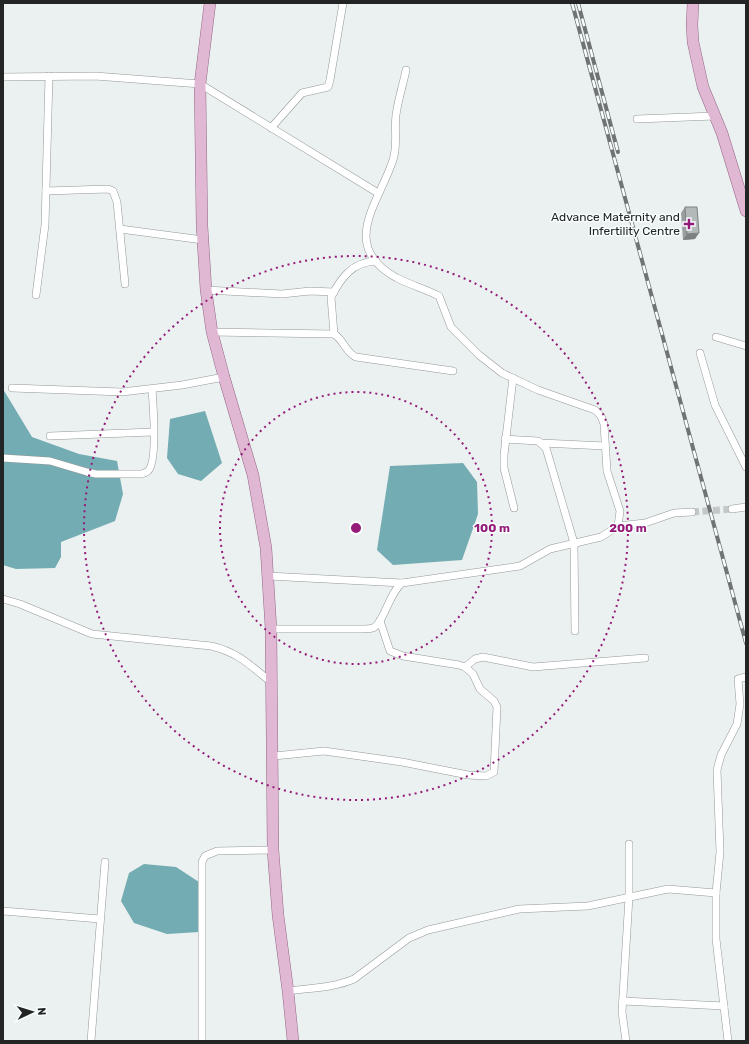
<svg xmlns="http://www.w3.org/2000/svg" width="749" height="1044" viewBox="0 0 749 1044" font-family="Rubik,sans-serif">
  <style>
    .water { fill: #73acb2 }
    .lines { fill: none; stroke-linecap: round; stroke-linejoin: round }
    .minor-tunnel { stroke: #c3c7c7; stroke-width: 7; stroke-dasharray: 7 3.5; stroke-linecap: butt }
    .minor-casing { stroke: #949899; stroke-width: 8 }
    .primary-casing { stroke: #926584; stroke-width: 12 }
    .minor { stroke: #fff; stroke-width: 7 }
    .primary { stroke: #e1b8d4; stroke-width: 11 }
    .rail-casing { stroke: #707373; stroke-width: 4 }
    .rail { stroke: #f8fdfe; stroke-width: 2.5; stroke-dasharray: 8; stroke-linecap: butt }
    .wall { fill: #9a9e9f }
    .shaded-wall { fill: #7d8182 }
    .building { fill: #b3b8b9; stroke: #7d8182 }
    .ring { fill: none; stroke: #941c78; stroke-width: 2; stroke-dasharray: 2 4 }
    .poi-dot { fill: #941c78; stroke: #f8fdfe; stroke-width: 1.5 }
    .labels { text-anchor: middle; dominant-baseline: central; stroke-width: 3; stroke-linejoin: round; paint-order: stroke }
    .poi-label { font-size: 12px; fill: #232525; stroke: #f8fdfe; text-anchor: end }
    .centre { fill: #941c78; stroke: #f8fdfe; stroke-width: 2 }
    .ring-label { font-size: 12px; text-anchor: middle; font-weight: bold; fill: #941c78; stroke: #f8fdfe; stroke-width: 3; stroke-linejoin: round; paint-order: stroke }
  </style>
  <rect width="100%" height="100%" fill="#ebf0f0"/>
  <!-- water -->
  <g class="water">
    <polygon points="3,389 32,437 79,454 117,461 123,494 115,521 61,542 61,557 55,568 16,569 3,565"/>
    <polygon points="205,411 222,463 201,481 178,474 167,458 170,419"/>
    <polygon points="463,463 477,482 478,514 462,560 393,565 377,550 390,466"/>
    <polygon points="144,864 176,867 199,882 199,932 167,934 134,923 121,901 129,873"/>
  </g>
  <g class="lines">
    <!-- minor-tunnel -->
    <polyline class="minor-tunnel" points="692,512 732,509"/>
    <!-- minor casing -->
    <g class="minor-casing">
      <g id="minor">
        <polyline points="3,77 95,76 200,84 378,193"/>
        <polyline points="637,119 715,116"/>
        <polyline points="271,128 302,93 328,87 330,80 343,3"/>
        <polyline points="46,191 108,189 113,191 117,202 125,284"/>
        <polyline points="120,229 203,240"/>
        <polyline points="206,290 282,294 310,291 334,292"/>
        <polyline points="36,295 45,225 49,76"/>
        <path d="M 212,332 L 334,334 C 344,340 345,352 356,357 L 453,371"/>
        <path d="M 334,334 L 331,297 C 341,278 352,262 376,261"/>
        <polyline points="716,337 746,346"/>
        <polyline points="700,353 715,405 746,467"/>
        <polyline points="513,378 504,455 504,468 514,508"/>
        <polyline points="12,388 122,392 182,385 224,377"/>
        <polyline points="50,436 153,432"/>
        <polyline points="505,439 538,441 546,448 574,543 575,631"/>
        <polyline points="542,443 605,446"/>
        <path d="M 3,458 L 50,461 L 87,472 L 96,474 L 142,474 C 144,473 147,472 148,471 C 158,462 153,403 152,389"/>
        <polyline points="732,509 746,507"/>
        <polyline points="618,526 645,523 674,513 692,512"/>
        <polyline points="268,576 402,583"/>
        <path d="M 3,599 L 20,604 L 92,634 L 211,646 C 238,652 251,666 272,683"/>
        <path d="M 271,629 L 361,629 C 365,629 370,629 373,628 C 384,623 389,593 402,583 L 520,566 L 550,549 L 601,537 L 618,526 L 620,511 L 607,471 L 604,424 L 601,416 L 595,410 L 538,390 L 502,373 L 479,355 L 451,327 L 439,296 C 425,289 411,285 397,278 C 338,246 379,203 393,160 C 398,145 394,130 396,115 C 398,100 403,85 406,70"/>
        <polyline points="465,667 475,659 483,657 533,667 645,658"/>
        <polyline points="274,756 324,751 402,762 468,775 486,776 494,772 497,707 494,701 480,689 473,674 465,667 459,665 403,656 390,651 380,621"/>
        <polyline points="3,911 100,919"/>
        <path d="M 288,991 C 310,988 333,988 354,979 L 409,938 L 428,930 L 519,909 L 588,906 L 668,889 L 716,893"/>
        <polyline points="623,1001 724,1006"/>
        <polyline points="91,1041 105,862"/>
        <polyline points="202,1041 202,862 205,856 217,851 273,850"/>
        <polyline points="626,1041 622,1012 629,897 629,844"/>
        <polyline points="728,1041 716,939 716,893 720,852 717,770 721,755 737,724 740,704 738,679 746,677"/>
      </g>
    </g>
    <!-- primary casing -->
    <g class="primary-casing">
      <g id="primary">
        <polyline points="210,3 200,84 202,226 206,290 212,332 224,377 253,475 266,548 271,629 273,850 278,915 288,991 293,1041"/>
        <polyline points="693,3 692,25 693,42 703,87 722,133 746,211"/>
      </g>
    </g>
    <!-- minor -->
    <use href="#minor" class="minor"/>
    <!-- primary -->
    <use href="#primary" class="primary"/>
    <!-- rail casing -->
    <g class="rail-casing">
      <g id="rail">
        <polyline points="572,3 746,643"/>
        <polyline points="578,3 618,152"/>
      </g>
    </g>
    <!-- rail -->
    <use href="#rail" class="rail"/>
  </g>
  <!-- wall -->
  <polygon class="wall" points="685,207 695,239 683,240 681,213"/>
  <!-- shaded-wall -->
  <polygon class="shaded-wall" points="699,233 695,239 683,240 687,234"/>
  <!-- building -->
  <polygon class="building" points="685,207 697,207 699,233 687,234"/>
  <!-- distance rings -->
  <g class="ring">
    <circle cx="356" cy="528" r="136"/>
    <circle cx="356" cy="528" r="272"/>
  </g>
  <!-- markers -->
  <path class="poi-dot" d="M687 218h4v4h4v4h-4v4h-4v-4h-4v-4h4z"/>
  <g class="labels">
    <!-- poi labels -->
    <g class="poi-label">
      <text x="680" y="217">Advance Maternity and<tspan x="680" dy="14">Infertility Centre</tspan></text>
    </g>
  </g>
  <circle cx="356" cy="528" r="6" class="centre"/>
  <g class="ring-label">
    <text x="492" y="532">100 m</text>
    <text x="628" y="532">200 m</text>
  </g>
  <!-- border -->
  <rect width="749" height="1044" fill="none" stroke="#232525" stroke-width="8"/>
  <!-- north arrow -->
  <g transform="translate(32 1012) rotate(86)" stroke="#f8fdfe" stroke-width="3" paint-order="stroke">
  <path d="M0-3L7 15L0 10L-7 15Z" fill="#232525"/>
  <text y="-6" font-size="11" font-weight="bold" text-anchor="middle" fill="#232525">N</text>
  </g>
</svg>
